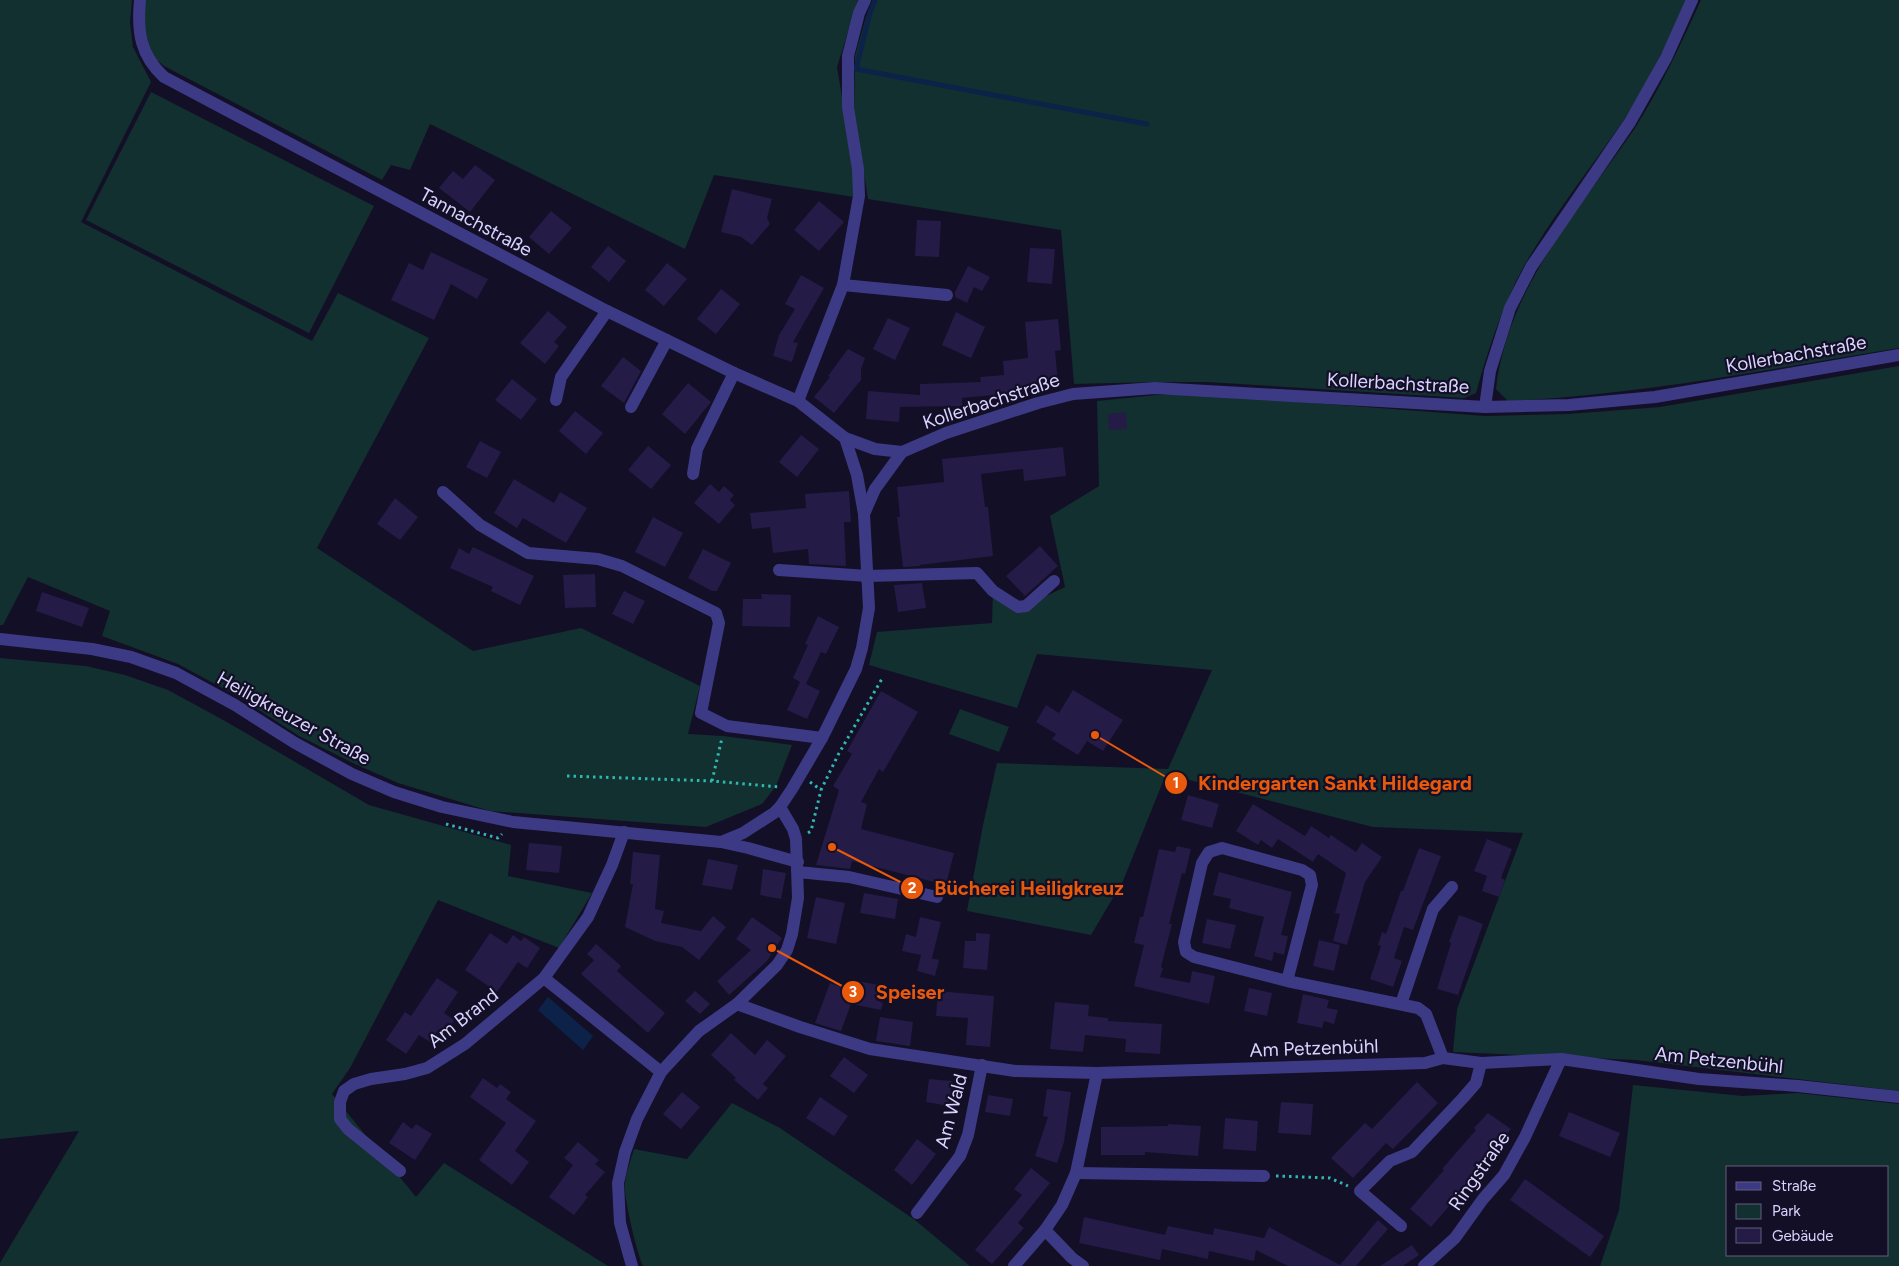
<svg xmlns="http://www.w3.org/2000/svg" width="1899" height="1266" viewBox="0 0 1899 1266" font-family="Figtree,sans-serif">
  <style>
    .green { fill: #12302f; fill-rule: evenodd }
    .water { fill: #0c2248 }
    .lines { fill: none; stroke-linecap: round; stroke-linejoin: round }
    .stream { stroke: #0c2248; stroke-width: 5 }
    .building { fill: #241b47 }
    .path { stroke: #2fb8b0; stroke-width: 3; stroke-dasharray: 2.5 4; stroke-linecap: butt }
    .minor { stroke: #3d3a85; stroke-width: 12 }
    .labels { text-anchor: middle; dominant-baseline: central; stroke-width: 4.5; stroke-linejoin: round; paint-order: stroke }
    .street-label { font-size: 19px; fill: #d9d4ff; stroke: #130f26 }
    .leader { fill: none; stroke: #e8590c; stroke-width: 2 }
    .callout-dot { fill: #e8590c; stroke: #130f26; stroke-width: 2 }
    .mark-label { font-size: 15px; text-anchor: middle; font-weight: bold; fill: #fff }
    .callout-label { font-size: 20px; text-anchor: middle; font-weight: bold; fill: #e8590c; stroke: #130f26; stroke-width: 4.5; stroke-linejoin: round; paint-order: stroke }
  </style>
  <rect width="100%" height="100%" fill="#130f26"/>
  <!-- green -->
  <g class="green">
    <polygon points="0,0 132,0 130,22 133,47 151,82 81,222 312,341 338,293 429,338 317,548 473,651 581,628 700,686 688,734 723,736 792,745 776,786 762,804 706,827 490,811 398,783 355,764 299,736 239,697 178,664 102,636 110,611 28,577 3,625 0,625"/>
    <polygon points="144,0 858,0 837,67 854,169 854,197 714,175 685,249 430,124 410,170 391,165 382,180 164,66 151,55 145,40"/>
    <path d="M 873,0 L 1686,0 C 1668,42 1648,83 1623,121 C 1590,169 1553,215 1524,266 C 1502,306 1488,350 1476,393 L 1464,398 L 1207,382 L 1153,382 L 1074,384 L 1061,230 L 868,199 L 854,107 L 855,56 L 866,17 Z"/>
    <path d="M 1701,0 L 1899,0 L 1899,348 C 1769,369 1640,395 1508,401 L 1496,389 C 1507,288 1580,209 1635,128 C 1661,87 1681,44 1701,0 Z"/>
    <polygon points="151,92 374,206 309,333 86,220"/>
    <polygon points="1899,366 1899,1091 1636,1060 1453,1052 1457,1009 1523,833 1373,827 1166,774 1123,881 1091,935 967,911 983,825 997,763 1168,769 1212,670 1037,654 1017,708 869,665 877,632 992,623 993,591 1017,610 1065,587 1050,516 1099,486 1097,401 1157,395 1206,395 1485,416 1568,414 1660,407"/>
    <polygon points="0,658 86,666 125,675 168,690 225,721 369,805 511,845 508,876 592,893 559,948 438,900 350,1068 332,1094 416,1197 444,1163 608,1266 0,1266 0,1263 79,1131 0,1139"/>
    <polygon points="960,709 1009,727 999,752 949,734"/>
    <path d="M 1633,1085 L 1743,1096 L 1798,1093 L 1899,1104 L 1899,1266 L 1600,1266 L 1619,1210 ZM 1888,1167 L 1888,1255 L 1728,1255 L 1728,1167 Z"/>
    <path d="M 732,1103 L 780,1128 L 915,1220 L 970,1266 L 643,1266 C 637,1254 623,1196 625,1183 C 626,1172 631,1160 634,1149 L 687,1159 Z"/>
  </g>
  <!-- water -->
  <polygon class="water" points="548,997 593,1036 583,1050 538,1010"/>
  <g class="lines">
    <!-- stream -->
    <polyline class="stream" points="875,0 870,13 856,69 1147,124"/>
  </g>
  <!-- building -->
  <g class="building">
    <polygon points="475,165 495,180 470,212 439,188 453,171 463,179"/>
    <polygon points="732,189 772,199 767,218 770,224 752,245 741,237 721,232"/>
    <polygon points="819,201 844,222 819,251 794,230"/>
    <polygon points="551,211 572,228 549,254 529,237"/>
    <polygon points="917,220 941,221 939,257 915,256"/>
    <polygon points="608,246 626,261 609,282 591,267"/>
    <polygon points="1030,248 1055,249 1052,284 1027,282"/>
    <polygon points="431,252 488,279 477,299 451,284 434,320 391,300 409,263 423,270"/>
    <polygon points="667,263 687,279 664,306 645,290"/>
    <polygon points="968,266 990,277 982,291 974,287 967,303 955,297 955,292"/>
    <polygon points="801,275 824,288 793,342 798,343 792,362 773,356 779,335 795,309 785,304"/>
    <polygon points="721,289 740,304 716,334 697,319"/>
    <polygon points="548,311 567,327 554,342 559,346 545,364 520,343"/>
    <polygon points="956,312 985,327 971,358 942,345"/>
    <polygon points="888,318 910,328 895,360 873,349"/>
    <polygon points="1058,319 1061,350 1055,351 1058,383 1025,386 1025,392 962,398 962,406 900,407 899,422 866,419 868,391 920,395 920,384 981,382 980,377 1004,375 1003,361 1028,358 1025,322"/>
    <polygon points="848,349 865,358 861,369 861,380 834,413 814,397 830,377 828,376"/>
    <polygon points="623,357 641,371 624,403 601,386"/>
    <polygon points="512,379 537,399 521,420 495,400"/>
    <polygon points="688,383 711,402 685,434 662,414"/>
    <polygon points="575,411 603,433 586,454 559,431"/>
    <polygon points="1126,412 1127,429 1109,430 1108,414"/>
    <polygon points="801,435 819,449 797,477 779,462"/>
    <polygon points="480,441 501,452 487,478 466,467"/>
    <polygon points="648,446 671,465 651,489 628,470"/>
    <polygon points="1063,447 1066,476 1024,481 1023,469 981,474 985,507 988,507 993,556 920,565 920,566 903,567 897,517 900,517 897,487 944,482 942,459"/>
    <polygon points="514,479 554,503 560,492 587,508 566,543 523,518 517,528 494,513"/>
    <polygon points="710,484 719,492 724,486 734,495 730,500 735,505 719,524 694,503"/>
    <polygon points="849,491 851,522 844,522 846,566 809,564 808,549 773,553 770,527 752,529 750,513 806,508 805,494"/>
    <polygon points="395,498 418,517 400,540 377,524"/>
    <polygon points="653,517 683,533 665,567 635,552"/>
    <polygon points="1040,546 1058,566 1025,596 1006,576"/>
    <polygon points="473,547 534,576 520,605 491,591 493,587 450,568 459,548 469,554"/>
    <polygon points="703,549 731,563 717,591 712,591 688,578"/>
    <polygon points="595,574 596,607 565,608 563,575"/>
    <polygon points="922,583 926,608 898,612 894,585"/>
    <polygon points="624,591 645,601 633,624 612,614"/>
    <polygon points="42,592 89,608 82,627 36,611"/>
    <polygon points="761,594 791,595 790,627 742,626 743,599 762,599"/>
    <polygon points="818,616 839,627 826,654 821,652 806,684 820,691 807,719 787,710 800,682 793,678 808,645 805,644"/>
    <polygon points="1073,690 1123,720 1103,751 1087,741 1078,755 1052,739 1056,734 1036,722 1046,705 1059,713"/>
    <polygon points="881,691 918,712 883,772 879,769 861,802 867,804 861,829 954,853 946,885 852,861 850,869 816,865 839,790 833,786 852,754 847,751"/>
    <polygon points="1188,795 1219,804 1212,828 1181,820"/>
    <polygon points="1253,804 1305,836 1311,826 1329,838 1331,835 1356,852 1362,843 1382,857 1365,882 1347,945 1333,941 1340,914 1335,913 1346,873 1318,854 1313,862 1278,839 1272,848 1261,840 1258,845 1236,831"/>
    <polygon points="1487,839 1512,849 1501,878 1505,880 1499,897 1482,891 1487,876 1474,871"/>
    <polygon points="529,843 562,846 559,873 526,870"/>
    <polygon points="1177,846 1191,849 1185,874 1182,873 1169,924 1172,924 1161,967 1163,968 1160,977 1190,983 1192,971 1215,976 1209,1004 1134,986 1144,945 1134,943 1140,917 1143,917 1159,849 1175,852"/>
    <polygon points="1419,848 1441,856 1413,930 1404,927 1394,958 1402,961 1393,987 1370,979 1381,946 1378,945 1382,932 1386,934 1401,891 1403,891"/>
    <polygon points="633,852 660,855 655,909 664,911 661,923 701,931 713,916 726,927 699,960 682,947 655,941 625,927 633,884 630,884"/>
    <polygon points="708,859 738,865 732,890 702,885"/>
    <polygon points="763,869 786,873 781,899 760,895"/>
    <polygon points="1219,872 1292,892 1281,935 1288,936 1284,955 1274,952 1272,961 1254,956 1264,917 1229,908 1231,899 1213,895"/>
    <polygon points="864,893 898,899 895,919 860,913"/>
    <polygon points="816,897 845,903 836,944 807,938"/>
    <polygon points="1459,915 1483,924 1458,995 1437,989 1451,943 1449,942"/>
    <polygon points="752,917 782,938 767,961 729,995 717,981 751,950 736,939"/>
    <polygon points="920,917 941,922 932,958 930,958 939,960 935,976 917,971 921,955 902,951 906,934 916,937"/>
    <polygon points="1207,919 1236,925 1230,949 1202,943"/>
    <polygon points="490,933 507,944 513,935 521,941 524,937 540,948 527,968 518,962 497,992 465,970"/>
    <polygon points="976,933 990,934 987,970 963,968 965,941 976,941"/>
    <polygon points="1319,940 1340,945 1334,971 1313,966"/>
    <polygon points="596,944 621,966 617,971 665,1013 648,1033 581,974 594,960 587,954"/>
    <polygon points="437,978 458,992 444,1013 454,1020 446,1033 439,1029 430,1042 419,1035 406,1054 386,1040 405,1012 411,1016"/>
    <polygon points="852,980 879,985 876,1000 883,1003 881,1010 851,1004 841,1031 815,1023 830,983 850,990"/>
    <polygon points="1249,988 1272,993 1267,1016 1244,1011"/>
    <polygon points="695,991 710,1004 700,1014 685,1001"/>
    <polygon points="938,991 994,996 990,1047 966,1045 968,1018 936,1016"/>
    <polygon points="1303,994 1329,1000 1327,1008 1338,1010 1334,1024 1324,1021 1322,1028 1297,1023"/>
    <polygon points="1055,1002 1089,1005 1088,1016 1108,1018 1108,1021 1162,1024 1160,1054 1125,1052 1126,1039 1085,1035 1083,1052 1050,1049"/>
    <polygon points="880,1017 913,1022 910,1046 876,1041"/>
    <polygon points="731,1033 755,1055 767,1040 786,1056 763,1084 768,1088 758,1100 734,1080 736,1078 711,1055"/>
    <polygon points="844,1057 868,1075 854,1093 830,1076"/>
    <polygon points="483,1078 497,1088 500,1084 511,1092 506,1099 536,1121 515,1151 529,1162 512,1185 479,1160 506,1123 470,1097"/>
    <polygon points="929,1079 952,1081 949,1106 926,1102"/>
    <polygon points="1417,1082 1438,1103 1393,1149 1386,1143 1353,1178 1331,1158 1365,1123 1372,1129"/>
    <polygon points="1047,1089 1071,1092 1064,1142 1057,1163 1035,1156 1048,1117 1043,1116"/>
    <polygon points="682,1092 700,1107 681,1129 663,1114"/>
    <polygon points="988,1095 1013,1099 1010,1116 985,1112"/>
    <polygon points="820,1097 848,1116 834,1136 806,1118"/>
    <polygon points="1281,1102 1313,1104 1311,1135 1278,1133"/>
    <polygon points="1569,1112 1620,1133 1610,1157 1559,1136"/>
    <polygon points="1488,1113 1511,1129 1482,1162 1484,1164 1450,1203 1451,1204 1431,1227 1410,1209 1444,1170 1442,1169 1476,1130 1474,1128"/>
    <polygon points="1225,1118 1258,1121 1256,1151 1223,1149"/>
    <polygon points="403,1122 412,1129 416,1124 432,1134 415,1160 389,1143"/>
    <polygon points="1168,1124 1201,1126 1198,1156 1145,1152 1145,1155 1101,1155 1101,1127 1168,1126"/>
    <polygon points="917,1139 936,1154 912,1185 894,1170"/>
    <polygon points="578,1142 599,1160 595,1164 605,1172 585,1195 588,1197 574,1215 549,1197 573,1165 564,1158"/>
    <polygon points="1031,1168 1050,1183 1018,1223 1024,1228 992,1264 975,1250 1022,1195 1014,1189"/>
    <polygon points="1525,1179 1604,1236 1590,1257 1510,1200"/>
    <polygon points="1084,1217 1165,1235 1168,1226 1213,1235 1214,1228 1264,1238 1269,1227 1340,1265 1378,1220 1388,1229 1356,1266 1288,1266 1256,1250 1254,1261 1209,1251 1208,1259 1162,1249 1160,1260 1079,1243"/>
    <polygon points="1412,1245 1419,1255 1403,1266 1380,1266"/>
  </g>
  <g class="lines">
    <!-- path -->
    <g class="path">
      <polyline points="567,776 712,781 779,787"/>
      <polyline points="712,781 722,738"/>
      <polyline points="810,782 821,790"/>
      <polyline points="446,824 498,838 502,834"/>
      <polyline points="808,833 811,831 821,790 838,755 883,677"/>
      <polyline points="1276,1176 1330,1178 1348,1186"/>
    </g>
    <!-- minor -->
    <g class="minor">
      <path d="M 140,0 C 137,31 140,55 164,77 L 607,311 L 734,373 L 798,401 L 845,438 L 875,449 L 902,452"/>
      <polyline points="843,285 947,295"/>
      <polyline points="556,400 561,377 607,311"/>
      <polyline points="798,401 843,285 859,196 858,169 848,107 848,56 859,13 865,0"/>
      <polyline points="631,407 667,340"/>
      <polyline points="1485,407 1490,371 1510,308 1531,267 1630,122 1666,58 1692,0"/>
      <polyline points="693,474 697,449 734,373"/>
      <polyline points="443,492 480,525 528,553 598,559 622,566 716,613 719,623 701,713 727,726 822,738"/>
      <polyline points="864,514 875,489 902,452 946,433 1038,403 1073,394 1155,388 1485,407 1569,405 1655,397 1899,355"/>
      <polyline points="779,570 868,576 977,573 993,591 1018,607 1026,606 1054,581"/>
      <polyline points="0,639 92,649 131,657 176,673 235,705 295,743 352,774 394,792 442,807 513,822 721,842 748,848 798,862"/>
      <polyline points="721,842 743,833 774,813 780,807 792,789 822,738 856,669 862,648 869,608 864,514 857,475 845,438"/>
      <polyline points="798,872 849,877 937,897"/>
      <polyline points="544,978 661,1072"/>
      <polyline points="1287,981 1312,885 1310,875 1302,870 1222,848 1209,852 1202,863 1184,942 1186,952 1194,957 1287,981 1418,1008 1426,1014 1443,1058"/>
      <polyline points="737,1004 800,1027 870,1049 1015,1071 1097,1073 1425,1063 1443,1058 1481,1063 1561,1059 1699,1079 1798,1086 1899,1097"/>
      <polyline points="1401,1004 1433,909 1452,887"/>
      <polyline points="400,1171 348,1129 340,1119 340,1102 344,1091 354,1084 371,1079 405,1074 427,1068 465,1044 544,978 588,917 612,865 624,832"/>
      <polyline points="1076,1173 1264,1176"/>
      <polyline points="917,1213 960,1156 968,1135 982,1065"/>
      <polyline points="1401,1226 1360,1191 1390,1161 1412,1152 1463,1098 1476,1083 1481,1063"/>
      <polyline points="632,1266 620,1223 618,1183 625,1152 637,1119 661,1072 699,1031 737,1004 777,965 787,950 792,934 798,898 796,839 793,829 780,807"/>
      <polyline points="1014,1266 1045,1230"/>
      <polyline points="1083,1266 1072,1258 1045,1230 1062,1205 1076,1173 1097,1073"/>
      <polyline points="1424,1266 1455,1238 1483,1199 1504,1175 1525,1137 1561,1059"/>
    </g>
  </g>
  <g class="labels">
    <!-- street labels -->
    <g class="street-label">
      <text transform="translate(476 222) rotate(28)">Tannachstraße</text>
      <text transform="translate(1796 354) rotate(-10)">Kollerbachstraße</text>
      <text transform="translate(1398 383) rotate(3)">Kollerbachstraße</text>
      <text transform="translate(991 401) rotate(-18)">Kollerbachstraße</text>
      <text transform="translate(294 718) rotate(29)">Heiligkreuzer Straße</text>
      <text transform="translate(463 1018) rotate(-38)">Am Brand</text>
      <text transform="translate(1314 1048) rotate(-2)">Am Petzenbühl</text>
      <text transform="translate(1719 1060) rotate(6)">Am Petzenbühl</text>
      <text transform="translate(951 1111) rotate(-75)">Am Wald</text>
      <text transform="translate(1479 1171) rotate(-55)">Ringstraße</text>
    </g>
  </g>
  <!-- callouts -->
  <path class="leader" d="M1095 735L1176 783M832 847L912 888M772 948L853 992"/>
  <g class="callout-dot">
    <circle cx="1095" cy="735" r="5"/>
    <circle cx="832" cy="847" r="5"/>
    <circle cx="772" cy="948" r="5"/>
    <circle cx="1176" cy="783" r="12"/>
    <circle cx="912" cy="888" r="12"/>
    <circle cx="853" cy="992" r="12"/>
  </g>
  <g class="mark-label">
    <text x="1176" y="788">1</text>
    <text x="912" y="893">2</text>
    <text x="853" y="997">3</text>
  </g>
  <g class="callout-label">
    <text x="1335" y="790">Kindergarten Sankt Hildegard</text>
    <text x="1029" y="895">Bücherei Heiligkreuz</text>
    <text x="910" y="999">Speiser</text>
  </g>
  <!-- legend -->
  <rect x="1726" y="1166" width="162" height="90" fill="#130f26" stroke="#625e7d"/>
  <rect x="1736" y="1182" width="25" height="8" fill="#3d3a85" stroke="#625e7d"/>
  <text x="1772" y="1191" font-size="15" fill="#d9d4ff">Straße</text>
  <rect x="1736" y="1204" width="25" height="15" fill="#12302f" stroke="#625e7d"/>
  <text x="1772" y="1216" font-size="15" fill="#d9d4ff">Park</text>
  <rect x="1736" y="1228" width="25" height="15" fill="#241b47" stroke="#625e7d"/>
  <text x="1772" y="1241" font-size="15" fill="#d9d4ff">Gebäude</text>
</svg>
